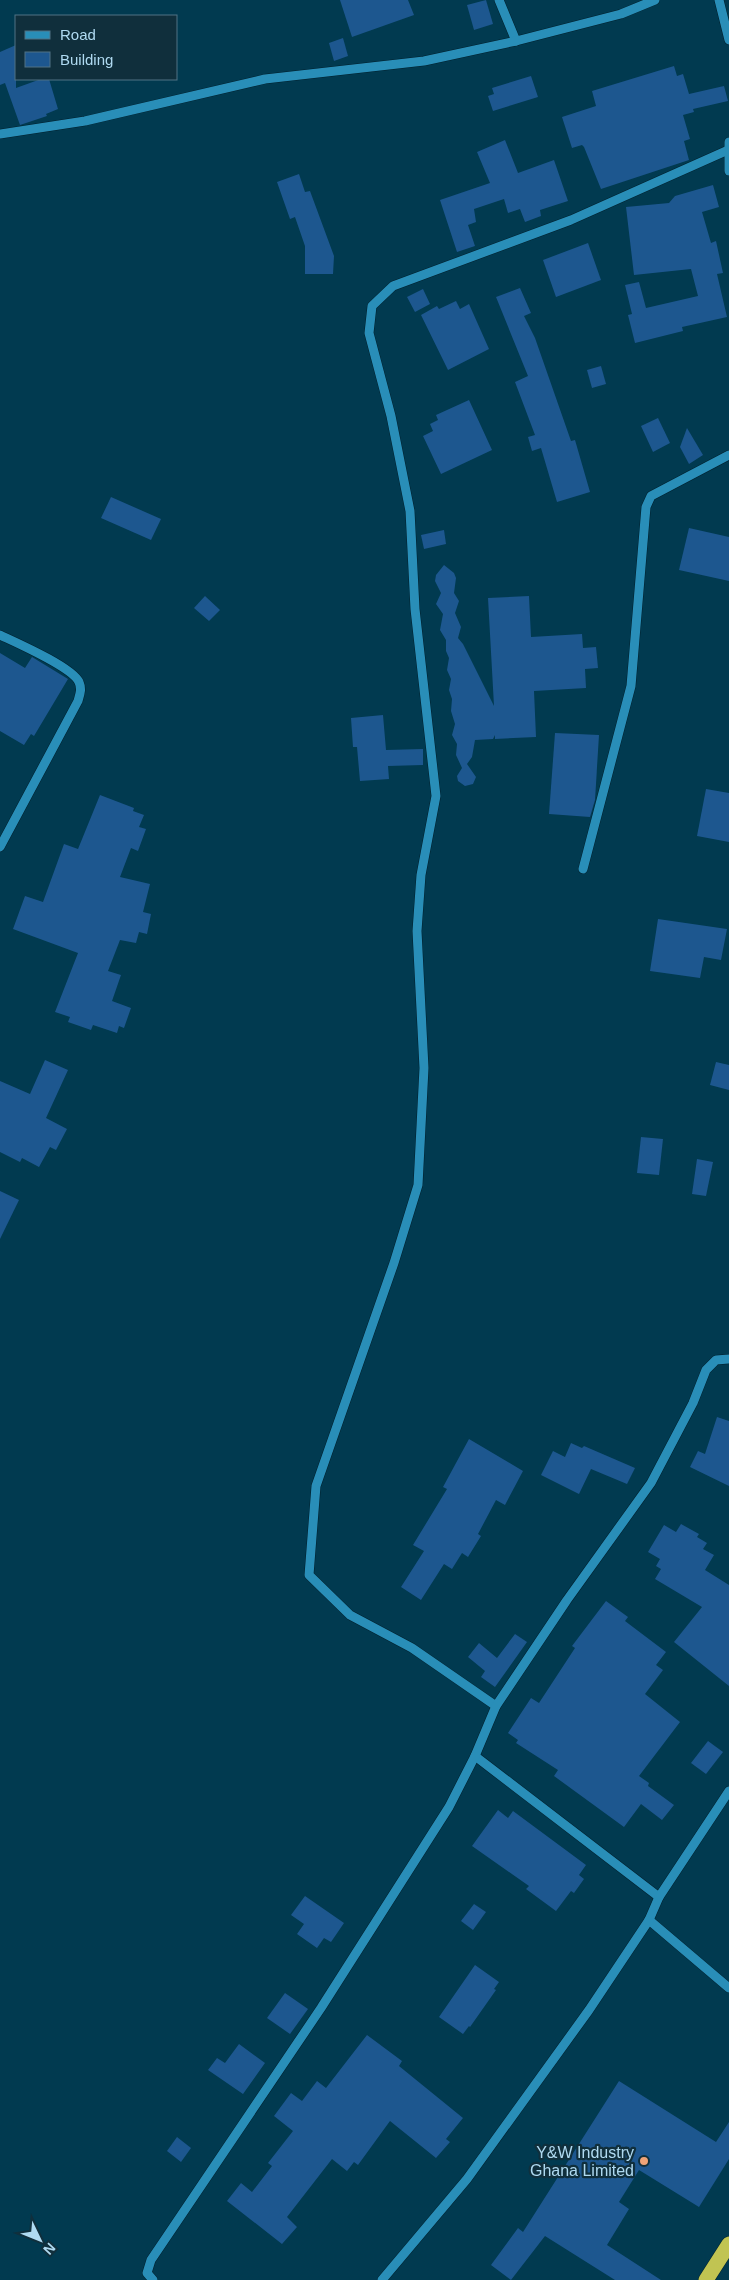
<svg xmlns="http://www.w3.org/2000/svg" width="729" height="2280" viewBox="0 0 729 2280" font-family="Arial,sans-serif">
  <style>
    .building { fill: #1d578f }
    .lines { fill: none; stroke-linecap: round; stroke-linejoin: round }
    .minor-casing { stroke: #02202d; stroke-width: 10 }
    .highway-casing { stroke: #02202d; stroke-width: 16 }
    .minor { stroke: #298eb8; stroke-width: 9 }
    .highway { stroke: #c1c452; stroke-width: 15 }
    .poi-dot { fill: #efa377; stroke: #102f3c; stroke-width: 2 }
    .labels { text-anchor: middle; dominant-baseline: central; stroke-width: 4.5; stroke-linejoin: round; paint-order: stroke }
    .poi-label { font-size: 16px; fill: #afdaf1; stroke: #102f3c; text-anchor: end }
  </style>
  <rect width="100%" height="100%" fill="#013a50"/>
  <!-- building -->
  <g class="building">
    <polygon points="340,0 408,0 414,15 352,37"/>
    <polygon points="486,0 493,24 474,30 467,5"/>
    <polygon points="343,38 348,56 334,61 329,43"/>
    <polygon points="16,45 16,88 41,79 49,79 58,109 46,114 47,116 20,125 5,83 0,85 0,52"/>
    <polygon points="674,66 677,76 683,74 689,94 724,86 728,101 693,109 694,112 683,115 690,139 684,141 689,160 601,189 584,147 582,145 572,148 562,117 596,106 592,91"/>
    <polygon points="531,76 538,97 493,111 488,96 494,94 492,88"/>
    <polygon points="505,140 518,173 554,160 568,201 540,210 541,216 525,222 520,209 508,213 504,199 474,209 476,222 468,225 475,246 457,252 440,200 490,183 477,152"/>
    <polygon points="299,174 305,192 310,191 334,256 333,274 305,274 305,246 295,217 290,219 277,182"/>
    <polygon points="713,185 719,207 702,212 711,243 716,241 723,273 717,274 727,317 682,327 683,331 635,343 628,315 632,314 625,285 639,282 646,308 698,296 691,269 634,275 626,207 669,203 675,196"/>
    <polygon points="588,243 601,280 556,297 543,260"/>
    <polygon points="520,288 531,313 524,316 535,338 571,441 575,440 590,492 557,502 541,448 532,451 528,437 535,435 515,382 528,376 496,297"/>
    <polygon points="423,289 430,304 415,312 407,297"/>
    <polygon points="456,301 460,309 469,304 489,349 448,370 421,315 437,306 439,309"/>
    <polygon points="601,366 606,384 592,388 587,370"/>
    <polygon points="469,400 492,450 441,474 423,436 433,431 430,424 438,420 436,415"/>
    <polygon points="658,418 670,443 653,452 641,426"/>
    <polygon points="687,428 703,455 689,464 680,447"/>
    <polygon points="111,497 161,519 151,540 101,518"/>
    <polygon points="689,528 729,537 729,581 679,570"/>
    <polygon points="444,530 446,544 424,549 421,535"/>
    <polygon points="444,565 454,573 456,578 454,593 459,601 455,613 461,627 458,638 463,644 494,706 488,598 529,596 531,637 582,634 583,648 596,647 598,668 585,669 586,688 534,691 536,737 495,739 495,735 493,739 475,740 472,757 467,764 476,777 473,784 465,786 458,781 457,776 462,768 456,755 457,744 452,735 455,724 451,711 452,699 449,690 451,679 447,670 449,658 446,651 446,640 440,630 443,614 436,604 441,593 435,581 436,575"/>
    <polygon points="205,596 220,610 209,621 194,608"/>
    <polygon points="0,653 25,668 32,657 68,679 34,736 31,734 24,745 0,731"/>
    <polygon points="383,715 386,750 423,749 423,765 388,766 389,779 360,781 357,747 353,747 351,718"/>
    <polygon points="555,733 599,735 595,800 590,817 549,814"/>
    <polygon points="706,789 729,793 729,842 697,836"/>
    <polygon points="100,795 134,808 133,811 144,815 139,827 146,829 138,851 131,848 120,877 150,884 143,912 151,914 147,934 139,932 136,943 120,940 108,971 121,975 112,1001 131,1008 124,1028 119,1026 117,1033 93,1025 91,1030 68,1022 70,1017 55,1012 78,953 13,929 25,896 43,902 64,844 78,849"/>
    <polygon points="658,919 727,929 721,960 704,957 700,978 650,971"/>
    <polygon points="45,1060 68,1070 46,1118 67,1129 56,1150 50,1147 39,1167 22,1158 20,1162 0,1152 0,1081 30,1094"/>
    <polygon points="716,1062 729,1065 729,1090 710,1085"/>
    <polygon points="641,1137 663,1139 659,1175 637,1173"/>
    <polygon points="697,1159 713,1162 706,1196 692,1194"/>
    <polygon points="0,1191 19,1200 0,1239"/>
    <polygon points="717,1417 729,1421 729,1486 690,1467 698,1451 705,1454"/>
    <polygon points="469,1439 523,1471 505,1505 496,1500 478,1534 481,1536 468,1557 462,1553 452,1569 444,1564 421,1600 401,1587 424,1551 413,1545 447,1489 443,1487"/>
    <polygon points="571,1443 582,1448 584,1446 635,1468 627,1484 591,1469 579,1494 541,1475 553,1451 565,1457"/>
    <polygon points="681,1524 699,1534 697,1537 707,1543 703,1549 714,1555 705,1570 729,1585 729,1686 674,1642 702,1607 655,1579 661,1569 656,1566 660,1559 648,1552 664,1525 676,1532"/>
    <polygon points="606,1601 628,1617 625,1621 666,1652 656,1665 663,1670 645,1694 680,1722 639,1776 649,1783 648,1786 674,1805 662,1820 641,1804 624,1827 554,1776 558,1770 516,1743 518,1740 508,1733 531,1698 539,1703 575,1648 572,1646"/>
    <polygon points="515,1634 527,1642 495,1687 481,1677 485,1671 468,1657 479,1643 497,1658"/>
    <polygon points="708,1741 723,1752 706,1774 691,1763"/>
    <polygon points="498,1810 508,1818 513,1811 586,1865 579,1875 584,1879 574,1893 571,1891 556,1911 526,1889 529,1886 472,1846"/>
    <polygon points="305,1896 344,1923 331,1942 324,1938 317,1948 297,1934 304,1924 291,1915"/>
    <polygon points="474,1904 486,1912 473,1930 461,1921"/>
    <polygon points="475,1965 499,1982 494,1989 496,1990 470,2027 469,2026 463,2034 439,2017"/>
    <polygon points="285,1993 308,2009 290,2034 267,2018"/>
    <polygon points="367,2035 402,2061 399,2066 463,2118 446,2139 450,2142 436,2158 390,2121 358,2165 354,2162 347,2171 332,2159 287,2217 297,2227 282,2244 227,2201 241,2183 252,2192 272,2166 268,2163 293,2131 274,2116 291,2093 302,2101 317,2081 326,2088"/>
    <polygon points="239,2044 265,2063 243,2094 208,2070 217,2058 225,2063"/>
    <polygon points="619,2081 716,2142 729,2122 729,2159 699,2207 639,2170 619,2202 629,2209 607,2245 661,2280 615,2280 545,2236 511,2280 491,2265 518,2228 523,2232"/>
    <polygon points="177,2137 191,2148 181,2162 167,2151"/>
  </g>
  <g class="lines">
    <!-- minor casing -->
    <g class="minor-casing">
      <g id="minor">
        <polyline points="499,0 516,41"/>
        <polyline points="719,0 729,40"/>
        <polyline points="0,134 85,121 265,79 424,61 516,41 621,14 655,0"/>
        <polyline points="729,142 729,171"/>
        <path d="M 0,635 C 17,643 72,667 79,682 C 82,689 80,694 78,701 L 0,847"/>
        <polyline points="583,869 631,686 646,507 651,496 729,455"/>
        <polyline points="496,1706 412,1648 350,1615 309,1575 316,1486 394,1263 418,1185 424,1068 417,931 421,875 436,796 415,609 410,511 391,416 369,333 372,306 393,286 571,220 728,150"/>
        <polyline points="475,1756 659,1897"/>
        <polyline points="649,1920 729,1988"/>
        <polyline points="153,2280 147,2273 151,2260 321,2008 449,1807 475,1756 496,1706 567,1600 651,1483 693,1403 706,1370 716,1360 729,1359"/>
        <polyline points="382,2280 467,2179 589,2010 649,1920 659,1897 729,1791"/>
      </g>
    </g>
    <!-- highway casing -->
    <g class="highway-casing">
      <polyline id="highway" points="706,2280 729,2244"/>
    </g>
    <!-- minor -->
    <use href="#minor" class="minor"/>
    <!-- highway -->
    <use href="#highway" class="highway"/>
  </g>
  <!-- markers -->
  <circle class="poi-dot" cx="644" cy="2161" r="5"/>
  <g class="labels">
    <!-- poi labels -->
    <g class="poi-label">
      <text x="634" y="2152">Y&amp;W Industry<tspan x="634" dy="18">Ghana Limited</tspan></text>
    </g>
  </g>
  <!-- legend -->
  <rect x="15" y="15" width="162" height="65" fill="#102f3c" stroke="#507384"/>
  <rect x="25" y="31" width="25" height="8" fill="#298eb8" stroke="#507384"/>
  <text x="60" y="40" font-size="15" fill="#afdaf1">Road</text>
  <rect x="25" y="52" width="25" height="15" fill="#1d578f" stroke="#507384"/>
  <text x="60" y="65" font-size="15" fill="#afdaf1">Building</text>
  <!-- north arrow -->
  <g transform="translate(40 2240) rotate(133)" stroke="#102f3c" stroke-width="4" paint-order="stroke">
  <path d="M0-4L9 19L0 12L-9 19Z" fill="#afdaf1"/>
  <text y="-8" font-size="14" font-weight="bold" text-anchor="middle" fill="#afdaf1">N</text>
  </g>
</svg>
